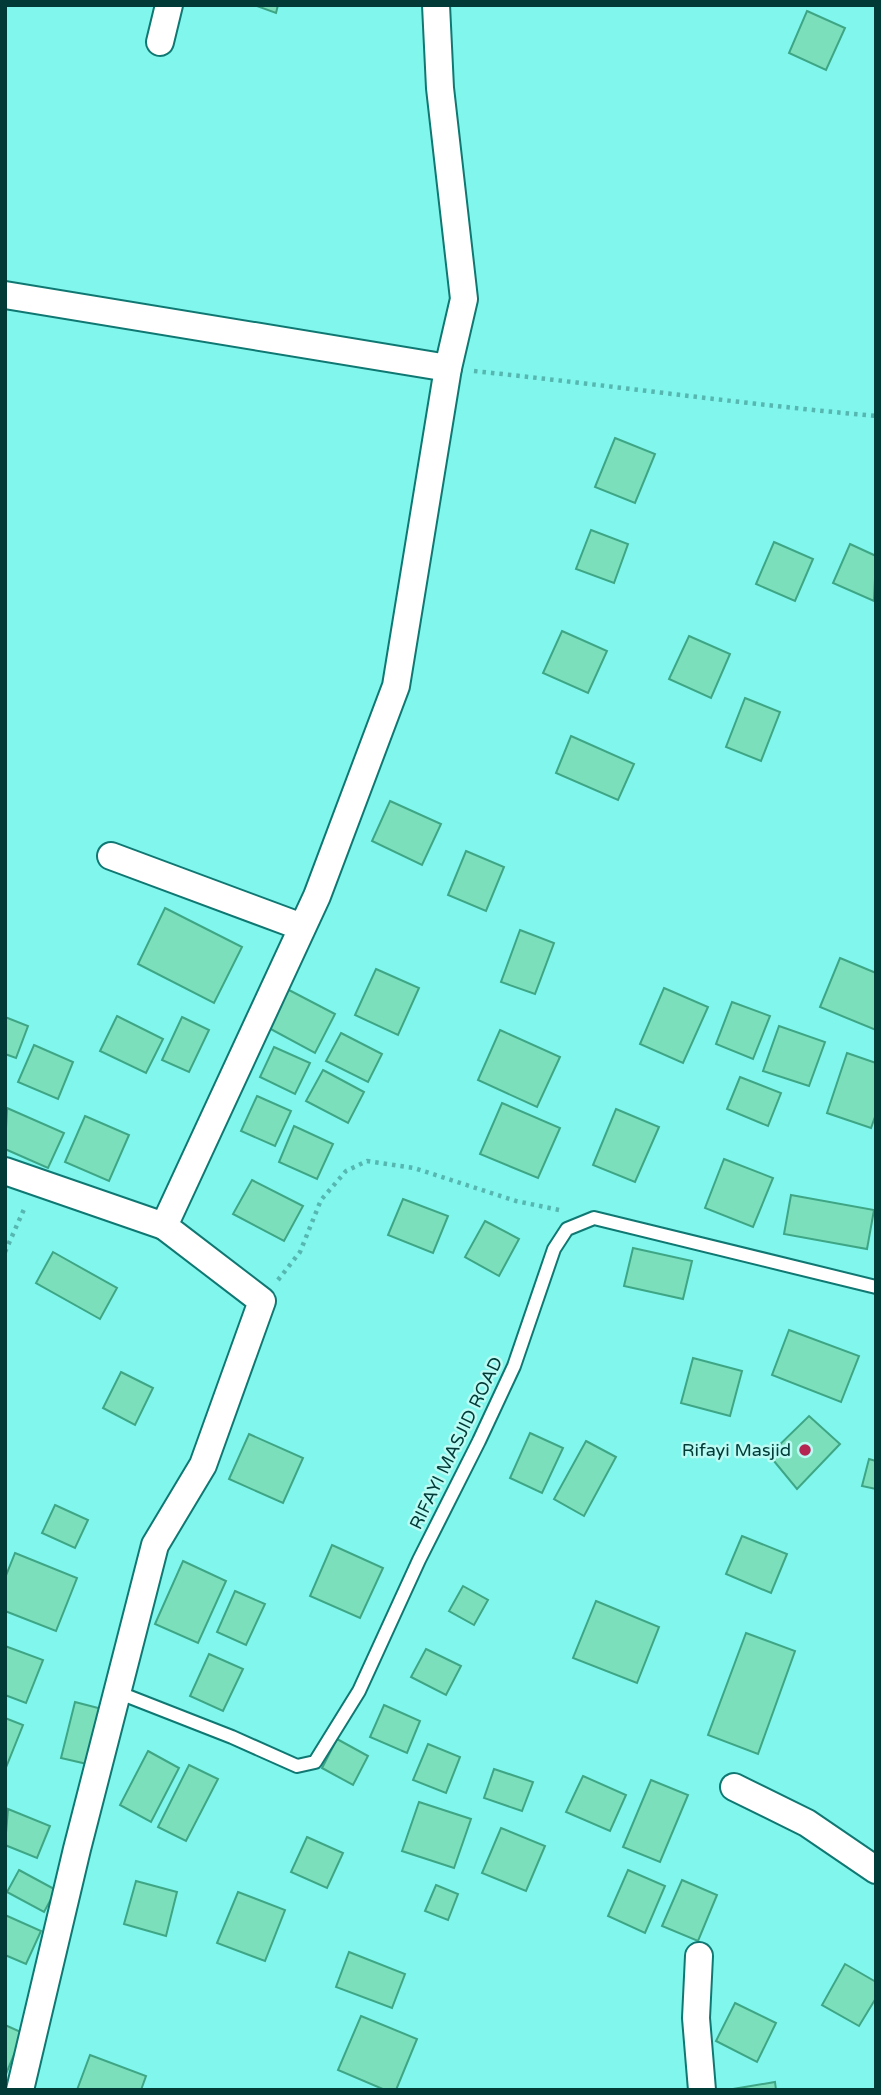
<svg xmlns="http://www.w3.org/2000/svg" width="881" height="2095" viewBox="0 0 881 2095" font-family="'Varela Round',sans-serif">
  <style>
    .building { fill: #7bdfbc; stroke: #3ea685; stroke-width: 2 }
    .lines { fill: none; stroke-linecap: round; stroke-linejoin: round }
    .service-casing { stroke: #107872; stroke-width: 16 }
    .minor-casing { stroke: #107872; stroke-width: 30 }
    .path { stroke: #56b7b0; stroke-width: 4.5; stroke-dasharray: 3.5 5; stroke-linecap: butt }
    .service { stroke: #fff; stroke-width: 12 }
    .minor { stroke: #fff; stroke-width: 26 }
    .poi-dot { fill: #b52552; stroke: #bafbf4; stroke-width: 2.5 }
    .labels { text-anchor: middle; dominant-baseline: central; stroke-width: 5; stroke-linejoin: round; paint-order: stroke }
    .street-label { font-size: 18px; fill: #013a37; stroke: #bafbf4 }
    .poi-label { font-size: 18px; fill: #013a37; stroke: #bafbf4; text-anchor: end }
  </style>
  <rect width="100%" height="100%" fill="#81f6ed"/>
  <!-- building -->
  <g class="building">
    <polygon points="254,5 278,5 276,13"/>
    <polygon points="807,11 845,28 826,70 789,53"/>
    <polygon points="615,438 655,454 635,503 595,487"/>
    <polygon points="591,530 628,544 614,583 576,569"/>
    <polygon points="774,542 813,559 795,601 756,584"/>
    <polygon points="850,544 876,556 874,601 833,583"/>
    <polygon points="562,631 607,651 588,693 543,673"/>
    <polygon points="689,636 730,654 711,698 669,679"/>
    <polygon points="745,698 780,712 761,761 726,747"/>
    <polygon points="571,736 634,764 618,800 556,773"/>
    <polygon points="390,801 441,824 422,865 372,841"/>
    <polygon points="466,851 504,867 486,911 448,895"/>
    <polygon points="165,908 242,947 214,1003 138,964"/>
    <polygon points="520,930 554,943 535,994 501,982"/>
    <polygon points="840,958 876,973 876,1030 820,1007"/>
    <polygon points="376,969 419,988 398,1035 355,1015"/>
    <polygon points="664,988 708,1007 683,1063 640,1044"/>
    <polygon points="287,989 335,1014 315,1053 267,1027"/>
    <polygon points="732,1002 770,1016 753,1059 716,1044"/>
    <polygon points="117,1016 163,1039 146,1073 100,1051"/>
    <polygon points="5,1017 28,1026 16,1058 5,1054"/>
    <polygon points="182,1017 209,1030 189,1072 162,1060"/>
    <polygon points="779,1026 825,1042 809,1086 763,1071"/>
    <polygon points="500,1030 560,1057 537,1107 478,1080"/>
    <polygon points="341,1033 382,1054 368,1082 326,1061"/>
    <polygon points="34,1045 73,1062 58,1099 18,1082"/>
    <polygon points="274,1047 310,1063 295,1094 260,1077"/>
    <polygon points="847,1053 876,1063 876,1114 871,1128 827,1113"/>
    <polygon points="323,1070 364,1092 348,1123 306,1101"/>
    <polygon points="740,1077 781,1093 768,1126 727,1109"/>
    <polygon points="257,1096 291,1111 275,1146 241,1131"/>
    <polygon points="502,1103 560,1128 538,1178 480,1154"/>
    <polygon points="7,1108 64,1133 48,1168 5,1149"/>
    <polygon points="616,1109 659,1127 635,1182 593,1165"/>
    <polygon points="85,1116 129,1135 109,1181 65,1162"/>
    <polygon points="294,1126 333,1144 317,1179 279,1162"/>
    <polygon points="724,1159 773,1178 753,1227 705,1208"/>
    <polygon points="252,1180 303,1206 284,1241 233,1214"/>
    <polygon points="791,1195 874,1210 867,1249 784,1234"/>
    <polygon points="403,1199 448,1216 433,1253 388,1235"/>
    <polygon points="485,1221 519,1239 499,1276 465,1257"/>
    <polygon points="633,1248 692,1261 683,1299 624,1286"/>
    <polygon points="53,1252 117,1288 100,1319 36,1283"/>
    <polygon points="789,1330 859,1356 841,1402 772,1375"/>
    <polygon points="693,1358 742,1371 730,1416 681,1403"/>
    <polygon points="121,1372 153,1388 135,1425 103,1408"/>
    <polygon points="809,1416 840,1444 797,1489 769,1455"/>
    <polygon points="530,1433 563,1448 542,1493 510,1478"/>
    <polygon points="249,1434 303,1458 283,1503 229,1479"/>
    <polygon points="586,1441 616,1457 584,1516 554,1499"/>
    <polygon points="869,1459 876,1461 876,1489 862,1486"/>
    <polygon points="55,1505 88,1520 75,1548 42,1533"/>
    <polygon points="742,1536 787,1554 771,1593 726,1574"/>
    <polygon points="332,1545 383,1568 360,1618 310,1596"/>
    <polygon points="15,1553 77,1578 56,1631 5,1611 5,1578"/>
    <polygon points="183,1561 226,1581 198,1643 155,1624"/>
    <polygon points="463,1586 488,1600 474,1625 449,1611"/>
    <polygon points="235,1591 265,1604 246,1645 217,1632"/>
    <polygon points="596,1601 659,1627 637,1683 573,1658"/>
    <polygon points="746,1633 795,1651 758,1754 708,1735"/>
    <polygon points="5,1646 43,1660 26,1703 5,1695"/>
    <polygon points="426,1649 461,1666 446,1695 411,1677"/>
    <polygon points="209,1654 243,1669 223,1711 190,1696"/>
    <polygon points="75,1702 102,1709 87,1764 61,1758"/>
    <polygon points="384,1705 420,1721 407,1753 370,1737"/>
    <polygon points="5,1718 23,1725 5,1770"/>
    <polygon points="337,1739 368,1756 353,1785 322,1768"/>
    <polygon points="428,1744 460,1757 446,1793 413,1780"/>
    <polygon points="148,1751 179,1768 151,1822 120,1805"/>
    <polygon points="189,1765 218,1779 186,1841 158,1827"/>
    <polygon points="494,1769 533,1782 522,1811 484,1798"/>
    <polygon points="583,1776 626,1795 610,1831 566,1812"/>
    <polygon points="651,1780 688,1795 660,1862 623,1847"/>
    <polygon points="419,1802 471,1819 454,1868 402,1851"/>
    <polygon points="8,1809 50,1826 37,1858 5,1845"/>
    <polygon points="501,1828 545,1846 526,1891 482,1873"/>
    <polygon points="307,1837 343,1853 327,1888 291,1872"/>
    <polygon points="19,1870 56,1890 44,1912 7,1892"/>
    <polygon points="628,1870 665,1886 645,1933 608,1916"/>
    <polygon points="682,1880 717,1895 698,1941 662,1926"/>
    <polygon points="136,1881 177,1892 166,1936 124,1924"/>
    <polygon points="436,1885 458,1894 448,1920 425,1911"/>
    <polygon points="238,1892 285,1910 265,1961 217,1943"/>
    <polygon points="5,1915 41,1931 26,1964 5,1955"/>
    <polygon points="349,1952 405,1974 392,2008 336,1987"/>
    <polygon points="845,1964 876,1982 876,1998 859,2026 822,2005"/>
    <polygon points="735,2003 776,2023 757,2062 716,2041"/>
    <polygon points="361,2016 417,2039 396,2090 385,2090 338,2070"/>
    <polygon points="5,2025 23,2033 6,2074 5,2074"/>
    <polygon points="90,2055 146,2076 141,2090 77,2090"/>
    <polygon points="775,2082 776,2090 727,2090"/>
  </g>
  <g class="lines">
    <!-- service casing -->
    <g class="service-casing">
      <polyline id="service" points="117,1692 232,1737 297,1766 315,1762 359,1691 419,1560 479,1441 514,1366 554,1249 567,1229 594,1218 876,1287"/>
    </g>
    <!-- minor casing -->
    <g class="minor-casing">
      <g id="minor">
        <polyline points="160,42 169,5"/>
        <polyline points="5,295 448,368"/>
        <polyline points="111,856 302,927"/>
        <polyline points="5,1171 164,1226"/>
        <polyline points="734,1787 807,1823 876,1870"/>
        <polyline points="699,1956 696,2018 702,2090"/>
        <polyline points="20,2090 77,1849 155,1545 203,1465 262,1301 164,1226 317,896 396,686 448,368 464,299 440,88 436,5"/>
      </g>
    </g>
    <!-- path -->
    <g class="path">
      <path d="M 474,371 C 608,385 741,404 876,416"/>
      <polyline points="5,1252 25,1207"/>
      <polyline points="278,1280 300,1252 321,1200 346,1171 367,1161 414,1168 516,1201 559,1210"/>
    </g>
    <!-- service -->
    <use href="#service" class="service"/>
    <!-- minor -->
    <use href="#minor" class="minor"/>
  </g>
  <!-- markers -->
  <circle class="poi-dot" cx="805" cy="1450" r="7"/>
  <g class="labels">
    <!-- street labels -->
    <g class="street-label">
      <text transform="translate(456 1443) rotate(-64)">RIFAYI MASJID ROAD</text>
    </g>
    <!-- poi labels -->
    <g class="poi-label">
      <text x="791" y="1450">Rifayi Masjid</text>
    </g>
  </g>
  <!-- border -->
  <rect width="881" height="2095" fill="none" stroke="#013a37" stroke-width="14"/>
</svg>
